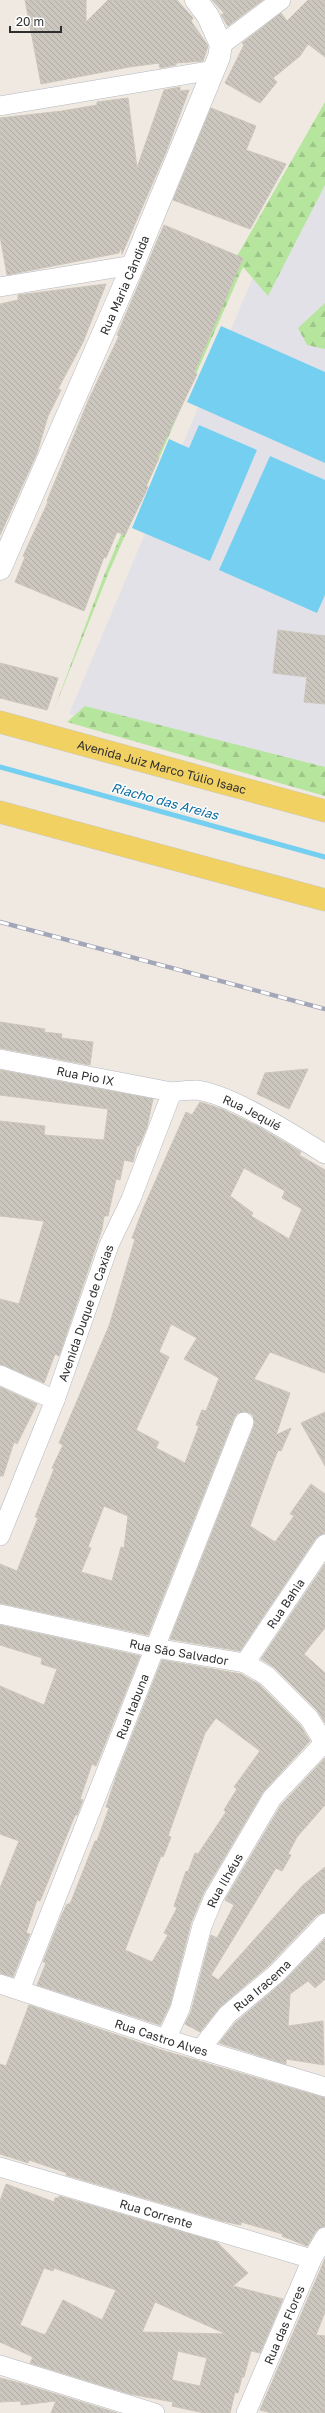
<svg xmlns="http://www.w3.org/2000/svg" width="325" height="2413" viewBox="0 0 325 2413" font-family="'Golos Text',sans-serif">
  <style>
    .industrial { fill: #e3e1e8 }
    .forest { fill: url(#forest-firs) }
    .water { fill: #75cff0 }
    .lines { fill: none; stroke-linecap: round; stroke-linejoin: round }
    .stream { stroke: #75cff0; stroke-width: 5 }
    .building { fill: url(#building-back-hatch); stroke: #cbc5ba; fill-rule: evenodd }
    .minor-casing { stroke: #b4b7c1; stroke-width: 20 }
    .tertiary-casing { stroke: #b4b7c1; stroke-width: 23 }
    .primary-casing { stroke: #c9c9c9; stroke-width: 23 }
    .minor { stroke: #fff; stroke-width: 19 }
    .tertiary { stroke: #fff; stroke-width: 22 }
    .primary { stroke: #f2d163; stroke-width: 22 }
    .rail-casing { stroke: #a3a6b8; stroke-width: 4.5 }
    .rail { stroke: #fff; stroke-width: 3; stroke-dasharray: 9; stroke-linecap: butt }
    .labels { text-anchor: middle; dominant-baseline: central; stroke-width: 3; stroke-linejoin: round; paint-order: stroke }
    .street-label { font-size: 12px; fill: #2e2e2e; stroke: #fff }
    .water-label { font-size: 13px; font-style: italic; fill: #0d6fa3; stroke: #fff }
  </style>
  <defs>
    <pattern id="forest-firs" width="22" height="20" patternUnits="userSpaceOnUse"><rect width="22" height="20" fill="#b6e59e"/><path d="M5 1l3.5 6h-7zM16 11l3.5 6h-7z" fill="#9dc588"/></pattern>
    <pattern id="building-back-hatch" width="6" height="6" patternUnits="userSpaceOnUse"><rect width="6" height="6" fill="#cbc7bf"/><path d="M-1 5l2 2M0 0l6 6M5-1l2 2" fill="none" stroke="#afaba4"/></pattern>
  </defs>
  <rect width="100%" height="100%" fill="#efe9e1"/>
  <!-- industrial -->
  <polygon class="industrial" points="320,118 325,118 325,784 69,714"/>
  <!-- forest -->
  <g class="forest">
    <polygon points="325,102 325,185 268,296 243,267 109,572 53,712 105,573 236,258"/>
    <polygon points="325,303 325,349 307,345 298,328"/>
    <polygon points="85,706 325,767 325,796 67,722"/>
  </g>
  <!-- water -->
  <g class="water">
    <polygon points="221,326 325,372 325,463 187,402"/>
    <polygon points="199,425 257,450 210,561 132,528 169,439 189,448"/>
    <polygon points="270,456 325,480 325,595 317,613 219,570"/>
  </g>
  <g class="lines">
    <!-- stream -->
    <polyline class="stream" points="0,767 325,857"/>
  </g>
  <!-- building -->
  <g class="building">
    <polygon points="25,0 86,0 86,22 108,0 177,0 193,18 191,21 208,46 203,61 176,63 176,65 160,68 159,63 129,67 41,84"/>
    <polygon points="212,0 263,0 228,26 221,15 224,13"/>
    <polygon points="308,0 325,0 325,57 308,44 300,56 273,78 277,82 260,103 225,83 244,45 242,43 281,13 287,21"/>
    <polygon points="180,87 180,91 189,90 166,152 122,254 121,247 119,253 7,275 0,236 0,118 62,111 97,105 97,102 128,98 137,168 164,90"/>
    <polygon points="211,108 256,126 246,150 286,164 250,229 173,200"/>
    <polygon points="164,225 243,258 194,373 197,374 157,457 159,458 146,486 148,487 125,535 117,532 106,558 104,557 84,611 15,582 25,557 23,556 48,502 47,501 89,399 119,336 117,335"/>
    <polygon points="106,284 83,342 58,389 61,390 48,416 37,453 0,535 0,304 18,300 18,295"/>
    <polygon points="278,630 325,636 325,704 304,702 307,677 273,673"/>
    <polygon points="0,663 58,678 47,710 0,698"/>
    <polygon points="0,1022 45,1029 44,1032 62,1034 61,1038 93,1042 90,1065 0,1048"/>
    <polygon points="308,1069 289,1109 257,1094 265,1073"/>
    <polygon points="0,1070 153,1099 147,1127 139,1146 137,1146 133,1162 124,1160 120,1180 116,1179 108,1216 104,1216 102,1229 59,1356 55,1354 44,1383 0,1364 0,1299 19,1304 44,1221 0,1216 0,1121 45,1126 44,1135 104,1140 108,1109 0,1095"/>
    <path d="M 200,1102 L 222,1109 L 257,1126 L 301,1152 L 299,1155 L 325,1170 L 325,1373 L 270,1352 L 254,1379 L 290,1393 L 276,1435 L 291,1428 L 281,1451 L 278,1450 L 271,1468 L 250,1526 L 275,1542 L 294,1516 L 290,1514 L 311,1484 L 325,1494 L 325,1533 L 316,1538 L 240,1651 L 170,1639 L 254,1426 L 253,1415 L 248,1412 L 237,1413 L 234,1418 L 148,1635 L 0,1603 L 0,1564 L 17,1571 L 38,1518 L 35,1517 L 54,1469 L 52,1468 L 63,1445 L 59,1443 L 109,1326 L 135,1239 L 132,1238 L 143,1209 L 186,1112 L 192,1115 ZM 244,1168 L 285,1191 L 282,1198 L 302,1209 L 289,1239 L 251,1216 L 253,1213 L 230,1196 ZM 171,1324 L 197,1338 L 184,1359 L 219,1378 L 206,1411 L 202,1410 L 196,1425 L 199,1426 L 185,1463 L 156,1448 L 159,1442 L 136,1430 L 169,1357 L 159,1352 ZM 104,1506 L 128,1516 L 124,1548 L 121,1547 L 112,1581 L 81,1572 L 91,1548 L 88,1547 Z"/>
    <polygon points="0,1387 37,1404 17,1444 14,1442 3,1476 0,1476"/>
    <polygon points="325,1412 325,1466 301,1423"/>
    <polygon points="325,1564 325,1628 304,1654 325,1673 325,1723 317,1710 275,1668 261,1659"/>
    <polygon points="0,1625 140,1656 96,1766 92,1764 80,1799 83,1800 77,1815 75,1815 40,1901 37,1900 26,1933 30,1934 13,1977 0,1973 0,1888 19,1841 0,1834 0,1686 44,1705 57,1669 41,1664 42,1658 0,1645"/>
    <path d="M 162,1660 L 241,1674 L 260,1685 L 300,1725 L 310,1741 L 263,1792 L 204,1892 L 191,1923 L 170,2005 L 160,2025 L 37,1985 L 46,1963 L 43,1962 L 62,1914 L 67,1904 L 70,1904 L 95,1841 L 97,1841 L 109,1808 L 106,1807 L 117,1774 ZM 216,1718 L 260,1751 L 234,1787 L 237,1789 L 224,1810 L 226,1812 L 198,1854 L 195,1853 L 188,1872 L 186,1871 L 174,1906 L 177,1908 L 164,1933 L 168,1935 L 152,1962 L 125,1950 L 161,1856 L 163,1857 L 171,1837 L 168,1836 L 205,1733 Z"/>
    <polygon points="325,1758 325,1805 297,1837 288,1854 291,1855 282,1871 276,1868 211,1975 218,1980 303,1885 325,1867 325,1912 317,1915 268,1966 220,2007 200,2032 185,2024 191,2012 211,1935 217,1938 234,1905 225,1900 281,1805"/>
    <polygon points="325,1939 325,1979 315,1988 308,1981 290,1994 288,2026 323,2021 324,2065 286,2059 286,2064 219,2043 235,2023 283,1982"/>
    <polygon points="29,2005 158,2049 325,2098 325,2226 316,2231 307,2246 282,2236 283,2234 241,2222 241,2225 222,2221 66,2175 67,2173 29,2160 28,2163 0,2154 0,2064 6,2066"/>
    <path d="M 6,2184 L 54,2202 L 55,2198 L 58,2198 L 59,2196 L 217,2242 L 248,2273 L 233,2286 L 283,2299 L 260,2353 L 251,2351 L 244,2377 L 242,2377 L 238,2393 L 235,2392 L 230,2413 L 204,2413 L 172,2406 L 173,2402 L 130,2394 L 30,2363 L 33,2357 L 0,2342 L 0,2201 ZM 44,2268 L 53,2271 L 54,2268 L 116,2290 L 102,2320 L 63,2300 L 45,2335 L 20,2325 ZM 155,2302 L 226,2334 L 142,2332 ZM 178,2351 L 207,2358 L 200,2386 L 172,2380 Z"/>
    <polygon points="325,2259 325,2312 316,2335 325,2336 325,2413 272,2413 260,2410"/>
    <polygon points="0,2378 20,2383 117,2413 51,2413 56,2401 21,2405 21,2401 0,2402"/>
  </g>
  <g class="lines">
    <!-- minor casing -->
    <g class="minor-casing">
      <g id="minor">
        <polyline points="221,45 281,0"/>
        <polyline points="0,106 214,70"/>
        <polyline points="0,287 133,265"/>
        <path id="s1" d="M 0,1059 L 172,1092 C 180,1091 189,1090 196,1090 C 229,1093 296,1136 325,1154"/>
        <polyline points="0,1375 55,1400"/>
        <path id="s2" d="M 0,1536 L 55,1400 L 109,1245 L 131,1199 L 172,1092"/>
        <path id="s3" d="M 0,1614 L 155,1648 L 245,1663 L 267,1676 L 309,1718 L 325,1744"/>
        <path id="s4" d="M 245,1663 L 325,1544"/>
        <path id="s5" d="M 0,1984 L 166,2039 L 325,2087"/>
        <path id="s6" d="M 20,1990 L 244,1422"/>
        <path id="s7" d="M 166,2039 L 180,2009 L 202,1926 L 214,1897 L 272,1798 L 324,1743"/>
        <path id="s8" d="M 200,2050 L 227,2015 L 276,1974 L 325,1923"/>
        <path id="s9" d="M 0,2167 L 312,2259"/>
        <polyline points="0,2365 155,2413"/>
        <path id="s10" d="M 246,2413 L 312,2259 L 325,2237"/>
      </g>
    </g>
    <!-- tertiary casing -->
    <g class="tertiary-casing">
      <g id="tertiary">
        <path id="s11" d="M 0,569 L 133,265 L 219,57 L 221,45 L 208,16 L 196,0"/>
      </g>
    </g>
    <!-- primary casing -->
    <g class="primary-casing">
      <g id="primary">
        <path id="s12" d="M 0,722 L 325,811"/>
        <polyline points="0,812 325,900"/>
      </g>
    </g>
    <!-- minor -->
    <use href="#minor" class="minor"/>
    <!-- tertiary -->
    <use href="#tertiary" class="tertiary"/>
    <!-- primary -->
    <use href="#primary" class="primary"/>
    <!-- rail casing -->
    <g class="rail-casing">
      <polyline id="rail" points="0,922 325,1009"/>
    </g>
    <!-- rail -->
    <use href="#rail" class="rail"/>
  </g>
  <g class="labels">
    <!-- street labels -->
    <g class="street-label">
      <text stroke="none"><textPath href="#s11" startOffset="310">Rua Maria Cândida</textPath></text>
      <text stroke="none"><textPath href="#s12" startOffset="168">Avenida Juiz Marco Túlio Isaac</textPath></text>
      <text stroke="none"><textPath href="#s1" startOffset="87">Rua Pio IX</textPath></text>
      <text stroke="none"><textPath href="#s1" startOffset="260">Rua Jequié</textPath></text>
      <text stroke="none"><textPath href="#s2" startOffset="239">Avenida Duque de Caxias</textPath></text>
      <text stroke="none"><textPath href="#s4" startOffset="72">Rua Bahia</textPath></text>
      <text stroke="none"><textPath href="#s3" startOffset="183">Rua São Salvador</textPath></text>
      <text stroke="none"><textPath href="#s6" startOffset="305">Rua Itabuna</textPath></text>
      <text stroke="none"><textPath href="#s7" startOffset="170">Rua Ilhéus</textPath></text>
      <text stroke="none"><textPath href="#s8" startOffset="90">Rua Iracema</textPath></text>
      <text stroke="none"><textPath href="#s5" startOffset="170">Rua Castro Alves</textPath></text>
      <text stroke="none"><textPath href="#s9" startOffset="163">Rua Corrente</textPath></text>
      <text stroke="none"><textPath href="#s10" startOffset="96">Rua das Flores</textPath></text>
    </g>
    <!-- water labels -->
    <g class="water-label">
      <text transform="translate(165 801) rotate(15)">Riacho das Areias</text>
    </g>
  </g>
  <!-- scale -->
  <path d="M10 26v6h51v-6" fill="none" stroke="#2e2e2e" stroke-width="2"/>
  <text x="16" y="26" font-size="12" fill="#2e2e2e" stroke="#ffffff" stroke-width="3" paint-order="stroke">20 m</text>
</svg>
